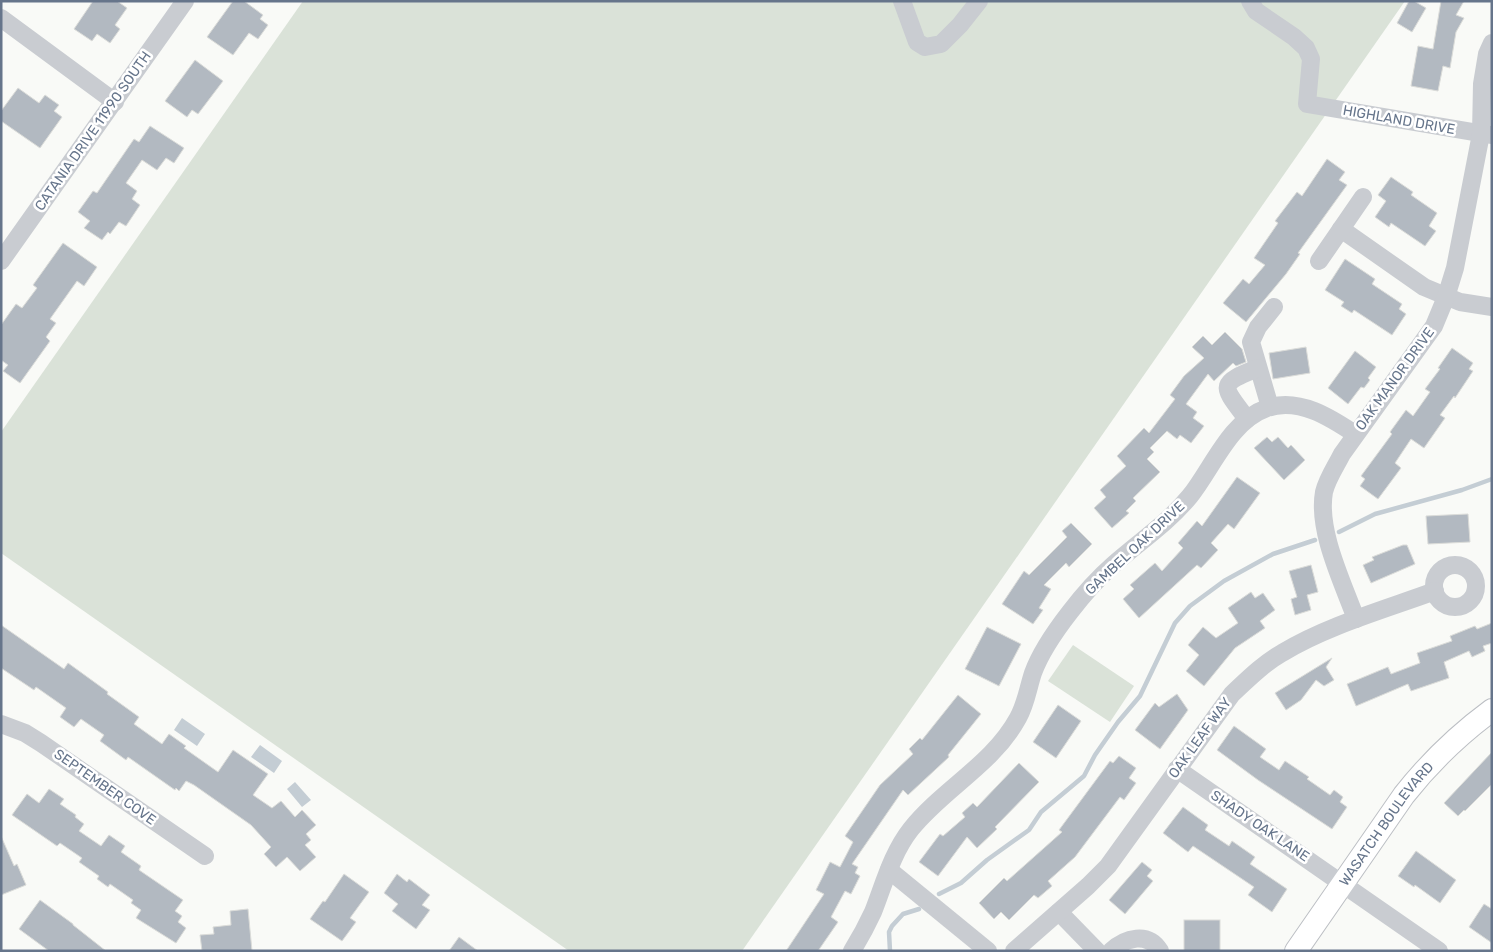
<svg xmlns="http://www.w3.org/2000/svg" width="1493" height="952" viewBox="0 0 1493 952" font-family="Rubik,sans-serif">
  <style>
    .green { fill: #dae2d8 }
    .water { fill: #c4cdd4 }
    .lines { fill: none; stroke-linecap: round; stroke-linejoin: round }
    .stream { stroke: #c4cdd4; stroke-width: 4.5 }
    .building { fill: #b2b9c1; stroke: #dbdcd9 }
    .major-casing { stroke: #bcbfc4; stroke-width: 24 }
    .minor { stroke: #c9ccd1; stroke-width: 18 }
    .major { stroke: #fff; stroke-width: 22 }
    .labels { text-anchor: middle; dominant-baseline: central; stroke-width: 5; stroke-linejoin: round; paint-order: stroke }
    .street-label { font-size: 14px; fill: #66758b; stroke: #fff }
  </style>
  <rect width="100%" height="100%" fill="#f9faf7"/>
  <!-- green -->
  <g class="green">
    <polygon points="303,1 1405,1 742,951 569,951 1,553 1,432"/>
    <polygon points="1073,645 1134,686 1110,722 1048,681"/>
  </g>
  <!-- water -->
  <g class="water">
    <polygon points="182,718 205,734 197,746 174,730"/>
    <polygon points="260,745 282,761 274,773 251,757"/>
    <polygon points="295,782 311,800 302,807 287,789"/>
  </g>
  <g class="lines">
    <!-- stream -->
    <g class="stream">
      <polyline points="1339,532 1375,514 1462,490 1492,479"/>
      <polyline points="939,894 961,883 987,860 1029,830 1041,812 1084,776 1095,755 1118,722 1140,696 1175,623 1190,606 1224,581 1273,554 1315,540"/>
      <polyline points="890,951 889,932 892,926 903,914 919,909"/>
    </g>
  </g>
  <!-- building -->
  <g class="building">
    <polygon points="93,1 117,1 127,8 115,25 120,29 110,43 97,34 92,41 74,29"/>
    <polygon points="233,1 244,1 263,15 260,19 268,25 258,39 249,33 233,55 207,37"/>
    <polygon points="1409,1 1414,1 1426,8 1412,32 1397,23"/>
    <polygon points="1441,1 1464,1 1456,15 1464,18 1456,32 1450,68 1443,66 1438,91 1411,86 1418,46 1433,49"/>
    <polygon points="195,60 223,81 198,114 192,110 187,117 165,101"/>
    <polygon points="18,88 39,103 45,95 59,105 54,111 62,117 40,148 1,121 1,111"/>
    <polygon points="150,126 184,148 174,163 166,158 157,170 142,160 126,183 137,191 132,199 140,205 126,226 119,222 110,234 108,232 102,240 84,228 90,221 78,212 93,191 97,193 134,139 139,142"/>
    <polygon points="1327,159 1345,172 1339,180 1347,185 1298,253 1300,254 1286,274 1246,322 1223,303 1243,279 1249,284 1265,265 1254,258 1278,223 1275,221 1297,192 1302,196"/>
    <polygon points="1391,177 1413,192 1411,195 1437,213 1429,226 1436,231 1425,246 1391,223 1389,227 1375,217 1386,201 1378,195"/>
    <polygon points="63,243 97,267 84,286 77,281 50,319 56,323 46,337 50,341 20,383 3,371 8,365 1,360 1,325 16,304 22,308 37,288 33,285"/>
    <polygon points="1345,259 1375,279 1372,284 1402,304 1399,309 1406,314 1392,335 1354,310 1352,313 1341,306 1344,302 1325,290"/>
    <polygon points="1225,332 1242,349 1246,362 1236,366 1233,363 1214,381 1208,374 1186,404 1197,412 1193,418 1204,426 1191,443 1180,435 1177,439 1167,431 1150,448 1154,452 1147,459 1160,472 1133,498 1136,501 1126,511 1129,513 1112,528 1094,508 1106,497 1100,490 1126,466 1117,456 1144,428 1149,433 1175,399 1170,395 1184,376 1204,358 1192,347 1203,336 1212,345"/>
    <polygon points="1306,347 1310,373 1273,379 1269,353"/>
    <polygon points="1452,348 1473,363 1469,369 1473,371 1455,398 1454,396 1440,415 1445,418 1424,448 1411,439 1395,463 1401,468 1378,499 1360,486 1365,479 1361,476 1392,434 1390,432 1406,410 1413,416 1430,392 1425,389 1440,369 1438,368"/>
    <polygon points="1355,351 1376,367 1368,378 1370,380 1364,388 1361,387 1348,404 1328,388"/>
    <polygon points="1267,437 1272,442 1278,437 1288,448 1291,445 1305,460 1284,480 1254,448"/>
    <polygon points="1237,477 1260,493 1234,529 1228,524 1211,543 1218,550 1201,568 1197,565 1139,618 1123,599 1134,589 1130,585 1155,563 1162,571 1183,548 1178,543 1197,521 1202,526"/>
    <polygon points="1468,514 1470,542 1428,544 1426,516"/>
    <polygon points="1071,523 1092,544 1069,567 1066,563 1044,585 1051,589 1039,608 1043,610 1033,624 1002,604 1024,571 1029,575 1067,537 1062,531"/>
    <polygon points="1403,545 1407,545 1415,564 1371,583 1363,565 1374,560 1372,557"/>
    <polygon points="1311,565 1318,592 1307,595 1311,610 1295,615 1291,599 1297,597 1289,571"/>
    <polygon points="1251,592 1255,598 1263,593 1275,610 1260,621 1265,628 1235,648 1204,686 1186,671 1199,655 1188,645 1203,627 1216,638 1238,623 1228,608"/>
    <polygon points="1492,623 1492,643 1483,646 1485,651 1472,657 1469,651 1444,662 1449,678 1411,691 1408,684 1356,706 1347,684 1388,667 1391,674 1420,663 1417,653 1452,641 1450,636 1475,626 1477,629"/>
    <polygon points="1,625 64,669 68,663 108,692 107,694 139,717 134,724 162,744 169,734 186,746 184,748 218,772 233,750 268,774 253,795 272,808 281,801 295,817 302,810 316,825 306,834 311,840 305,845 316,857 300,871 287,857 276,867 264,854 271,847 251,825 194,785 186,781 179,791 176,788 175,790 128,757 126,760 100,741 104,735 81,719 74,727 60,717 66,708 36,687 34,690 1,668"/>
    <polygon points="987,627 1021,644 999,686 965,669"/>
    <polygon points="1332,658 1326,667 1334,680 1324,686 1316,680 1301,700 1286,710 1275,693"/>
    <polygon points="1177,694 1188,710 1160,749 1135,730 1155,703 1159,707"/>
    <polygon points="958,695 981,714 948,755 949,757 908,795 903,790 852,864 858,867 855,873 860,876 851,894 845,891 831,917 838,922 818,951 786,951 824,894 816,890 830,862 840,867 853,842 845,836 880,785 913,754 909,749 920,738 922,740"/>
    <polygon points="1058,705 1081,721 1056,758 1033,742"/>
    <polygon points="1234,726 1266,749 1260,757 1279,770 1285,761 1309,777 1307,779 1330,795 1334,790 1343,797 1340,802 1347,807 1332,829 1258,780 1217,750"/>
    <polygon points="1492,752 1492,784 1465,811 1464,810 1458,816 1444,803"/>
    <polygon points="1119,756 1136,768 1129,778 1136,783 1124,800 1120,797 1075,857 1048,881 1052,886 1038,898 1034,895 1009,920 1001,912 994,919 979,903 1004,878 1007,881 1062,832 1059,830 1110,761 1113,763"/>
    <polygon points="1019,763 1039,782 995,827 997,829 977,848 967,837 938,876 919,862 940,834 943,836 965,817 962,813 973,803 977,807"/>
    <polygon points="49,789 64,799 60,804 76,815 75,817 84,824 79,831 101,846 109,835 125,846 121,852 141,866 139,870 183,900 175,911 182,916 178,922 186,928 176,943 136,918 141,910 131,903 133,900 110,884 108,887 97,879 99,876 79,862 82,858 60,843 57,846 12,815 27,794 39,803"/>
    <polygon points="1183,807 1208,825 1205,830 1229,846 1232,841 1255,857 1250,864 1287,889 1272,912 1248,895 1254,887 1193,846 1188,852 1163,833"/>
    <polygon points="1,836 14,866 17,864 26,885 1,895"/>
    <polygon points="1416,851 1456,880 1440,903 1415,885 1414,887 1398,876"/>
    <polygon points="1142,862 1152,870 1147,876 1153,881 1125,914 1109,900"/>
    <polygon points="344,874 369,892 350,918 356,922 342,941 310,919 323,901 325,902"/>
    <polygon points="397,874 407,882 409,879 430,895 422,905 430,910 416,929 392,911 398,904 384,893"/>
    <polygon points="40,900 73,924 73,925 106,951 49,951 19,929"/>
    <polygon points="1484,904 1492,909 1492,943 1469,927"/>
    <polygon points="248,909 252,951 202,951 200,935 214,934 213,927 231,925 230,911"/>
    <rect x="1184" y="920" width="36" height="31"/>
    <polygon points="459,937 478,951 449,951"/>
  </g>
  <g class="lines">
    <!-- major casing -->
    <g class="major-casing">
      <g id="major">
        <path id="s1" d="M 1296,951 L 1404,795 C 1430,762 1458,735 1492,710"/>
      </g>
    </g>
    <!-- minor -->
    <g class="minor">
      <polyline points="902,1 917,42 925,47 941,44 960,25 979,1"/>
      <polyline points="1250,1 1256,11 1294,37 1306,48 1311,59 1307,104 1491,135"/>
      <polyline points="1,18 115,102"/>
      <polyline points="1341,229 1424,287 1460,302 1492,307"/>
      <polyline points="1,261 185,1"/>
      <polyline points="1319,261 1363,197"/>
      <polyline points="1270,407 1251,342 1258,327 1274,307"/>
      <path d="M 1247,419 C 1222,386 1217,384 1258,368"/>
      <circle cx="1455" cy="586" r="21"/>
      <path d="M 1356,619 C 1343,583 1317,531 1324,492 C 1327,479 1336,466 1342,454 L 1434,326 L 1446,297 L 1455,268 L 1481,134 L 1482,84 L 1487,54 L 1492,43"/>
      <polyline points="1,724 25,733 41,743 205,856"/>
      <polyline points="1177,769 1439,951"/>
      <polyline points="889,870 988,951"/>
      <polyline points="1059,912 1097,951"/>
      <path d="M 852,951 C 860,938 867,925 873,912 C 884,884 892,853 911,829 C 943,789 993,764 1018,718 C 1026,704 1028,688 1033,673 C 1041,651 1056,630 1070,612 C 1083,595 1097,579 1113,565 C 1139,542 1168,523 1190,496 C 1213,467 1230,421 1267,408 C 1299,397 1331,418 1355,434"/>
      <path d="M 1014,951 L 1088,886 L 1108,866 L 1232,694 C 1248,679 1263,664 1282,653 C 1326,626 1386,609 1435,591"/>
      <path d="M 1111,951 C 1125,938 1148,931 1160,951"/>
    </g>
    <!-- major -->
    <use href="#major" class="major"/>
  </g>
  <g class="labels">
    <!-- street labels -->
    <g class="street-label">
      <text transform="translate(1399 120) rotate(10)">HIGHLAND DRIVE</text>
      <text transform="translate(93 131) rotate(-55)">CATANIA DRIVE 11990 SOUTH</text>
      <text transform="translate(1395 379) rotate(-54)">OAK MANOR DRIVE</text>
      <text transform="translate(1135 548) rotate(-43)">GAMBEL OAK DRIVE</text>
      <text transform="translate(1200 738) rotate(-54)">OAK LEAF WAY</text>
      <text transform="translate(105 787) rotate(35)">SEPTEMBER COVE</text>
      <text stroke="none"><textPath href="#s1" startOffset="156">WASATCH BOULEVARD</textPath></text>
      <text transform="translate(1260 826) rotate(34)">SHADY OAK LANE</text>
    </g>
  </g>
  <!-- border -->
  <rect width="1493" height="952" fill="none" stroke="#66758b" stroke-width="5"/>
</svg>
